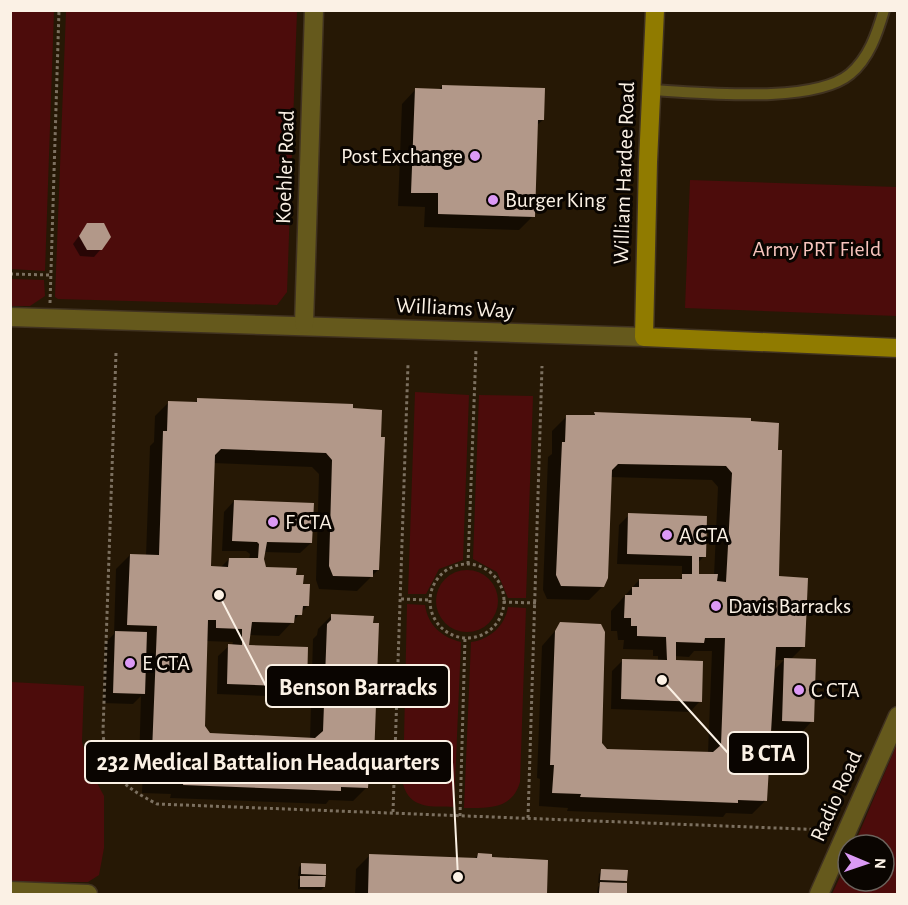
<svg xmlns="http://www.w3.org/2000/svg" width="908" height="905" viewBox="0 0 908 905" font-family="'Alegreya Sans',sans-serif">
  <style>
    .green { fill: #4c0c0b }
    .shadow { fill: #0007; fill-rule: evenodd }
    .building { fill: #b29889 }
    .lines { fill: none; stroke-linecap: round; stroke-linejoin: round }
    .lane-casing { stroke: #403220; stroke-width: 14 }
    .street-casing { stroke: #403220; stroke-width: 21 }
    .secondary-casing { stroke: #403220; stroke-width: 21 }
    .path { stroke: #7c7060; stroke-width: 3; stroke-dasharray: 3 3; stroke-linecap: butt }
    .lane { stroke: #65591c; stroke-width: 10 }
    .street { stroke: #65591c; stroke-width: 18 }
    .secondary { stroke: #907b00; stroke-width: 18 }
    .poi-dot { fill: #db99f5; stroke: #0a0501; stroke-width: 2 }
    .labels { text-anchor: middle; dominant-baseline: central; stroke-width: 6; stroke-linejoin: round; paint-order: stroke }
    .poi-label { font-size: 22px; fill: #fbf1e5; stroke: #0a0501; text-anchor: start }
    .street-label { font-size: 22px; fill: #fbf1e5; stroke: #0a0501 }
    .park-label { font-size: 22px; fill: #f7c4bd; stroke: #0a0501 }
    .leader { fill: none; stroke: #fbf1e5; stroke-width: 2 }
    .callout-dot { fill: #fbf1e5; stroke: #0a0501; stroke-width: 2 }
    .callout { fill: #0a0501; stroke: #fbf1e5; stroke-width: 2 }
    .callout-label { font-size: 24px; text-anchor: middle; font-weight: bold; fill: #fbf1e5 }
  </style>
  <rect width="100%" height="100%" fill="#261805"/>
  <!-- green -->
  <g class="green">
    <polygon points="11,10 54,11 45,271 11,269"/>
    <polygon points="66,11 297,11 287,292 277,305 58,299 55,297"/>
    <polygon points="690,180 897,187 897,316 685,308"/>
    <polygon points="11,279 44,280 45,296 30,306 11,306"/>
    <polygon points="415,392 469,395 463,560 439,569 426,594 408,594"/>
    <polygon points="479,395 533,396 526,598 508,598 497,572 473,559"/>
    <circle cx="467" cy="601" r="31"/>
    <path d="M 407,604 L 425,605 C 428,625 441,637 461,642 L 454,807 C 433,806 410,810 403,784 Z"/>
    <path d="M 508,607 L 526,608 L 520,782 C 512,810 488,808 464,808 L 471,642 C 489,640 505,626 508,607 Z"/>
    <polygon points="11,682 84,686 82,741 87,764 104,796 104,848 99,875 88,882 11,882"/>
    <polygon points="897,744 897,894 832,894 848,860 848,881 884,881 884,845 854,845"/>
  </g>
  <!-- shadow -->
  <g class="shadow">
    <polygon points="442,86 543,120 536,126 533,216 519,230 424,227 425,207 398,206 402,104 415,90 438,91"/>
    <polygon points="88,224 101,249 94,257 80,256 73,244"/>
    <polygon points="198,400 351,405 378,570 357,591 319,589 316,580 319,474 312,467 213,463 210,568 220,568 229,559 249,560 250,554 246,551 222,551 224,512 234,501 311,543 300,553 264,552 264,568 295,576 302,586 308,605 279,636 248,635 247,646 306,687 295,697 217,694 218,656 229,646 232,646 233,642 206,641 203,727 209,735 310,739 313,639 317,635 318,629 332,615 372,759 368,763 367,787 353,801 329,800 326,804 170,798 171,794 142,793 143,766 139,766 141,696 133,704 103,703 105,643 114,634 116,569 130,555 146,556 150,446 154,442 155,416 169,402 194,403"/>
    <path d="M 595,413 L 750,419 L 778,578 L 804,646 L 790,660 L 812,721 L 802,732 L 770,730 L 766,800 L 752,814 L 726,813 L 723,817 L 567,811 L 568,808 L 539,806 L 540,779 L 537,778 L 542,646 L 561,624 L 600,743 L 607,751 L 708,753 L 712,651 L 694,651 L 689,657 L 674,656 L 674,662 L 700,701 L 690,712 L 611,709 L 612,671 L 623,660 L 658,661 L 658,656 L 653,656 L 653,650 L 623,649 L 624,640 L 618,640 L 617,631 L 611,631 L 611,611 L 639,580 L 677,581 L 682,577 L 682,566 L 617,564 L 619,525 L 629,515 L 704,556 L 698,563 L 695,575 L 714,576 L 718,487 L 712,480 L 610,477 L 603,586 L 589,600 L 547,599 L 543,590 L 548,457 L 552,454 L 552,431 L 566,417 L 592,417 ZM 774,660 L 784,660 L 773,671 Z"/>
    <polygon points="370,855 474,859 478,855 490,859 547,861 545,894 355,894 356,869"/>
    <polygon points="302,864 324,874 321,878 324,887 321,890 298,889 298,880 302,876 298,876 299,867"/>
    <polygon points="602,871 626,881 622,884 625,893 597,894 598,887 602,883 598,883 599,874"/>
  </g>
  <!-- building -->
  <g class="building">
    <polygon points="442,85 545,88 544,120 538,120 535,217 438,214 438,193 411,193 415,88 442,89"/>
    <polygon points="87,223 104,223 111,237 102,250 87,250 79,236"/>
    <polygon points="197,398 353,404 353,408 382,410 381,437 385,437 379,570 373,570 373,577 333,576 329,566 332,460 326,453 221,449 215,455 211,566 228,567 229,558 258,558 259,544 257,542 232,541 234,500 314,503 312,543 267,542 264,559 266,567 297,568 296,575 304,575 303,584 310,584 309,606 303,606 302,615 295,615 294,623 252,622 249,645 308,647 307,687 227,684 228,644 242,645 242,629 216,628 216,620 208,620 205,726 210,733 315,738 323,731 327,624 331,620 331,614 374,616 373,623 379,623 374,759 370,759 368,788 341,787 341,791 183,785 184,780 155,779 157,753 152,752 157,626 127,625 130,554 159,555 163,431 167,431 168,401 197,402"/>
    <polygon points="594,412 751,418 751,421 779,423 778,450 782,450 779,576 808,578 805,647 776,647 767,801 738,800 738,803 580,797 581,794 552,793 554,765 550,765 555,631 560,622 601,624 605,632 602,743 607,749 713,752 721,745 725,638 705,638 704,643 676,642 676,660 703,661 702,702 621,699 622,659 667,660 666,637 637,636 637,626 631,626 631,618 624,618 625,595 632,595 632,587 639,587 639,579 682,579 682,574 692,574 692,556 627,554 628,513 707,516 706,557 699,557 699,574 718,574 717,581 726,582 732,473 726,466 618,464 612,470 608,578 604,587 561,586 556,575 562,442 565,442 566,415 595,415"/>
    <polygon points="115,631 147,632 145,694 113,693"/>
    <polygon points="784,658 816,659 814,722 782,721"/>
    <polygon points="478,853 492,854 492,857 548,860 547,894 368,894 369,854 477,858"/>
    <polygon points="301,863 326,864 326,875 301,874"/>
    <polygon points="601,869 628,870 627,881 600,880"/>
    <polygon points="300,876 326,876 325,887 300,887"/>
    <polygon points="600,882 627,883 627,894 599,893"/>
  </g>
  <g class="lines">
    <!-- lane casing -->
    <g class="lane-casing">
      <path id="lane" d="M 651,90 C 698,92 813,105 850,74 C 869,58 877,34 884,10"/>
    </g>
    <!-- street casing -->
    <g class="street-casing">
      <g id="street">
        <polyline points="10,317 644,337"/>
        <polyline points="304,324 314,10"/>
        <polyline points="10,891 88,894"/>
        <polyline points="819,894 898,716"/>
      </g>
    </g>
    <!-- secondary casing -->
    <g class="secondary-casing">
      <polyline id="secondary" points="655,10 648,162 644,337 898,348"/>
    </g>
    <!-- path -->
    <g class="path">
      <polyline points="10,274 50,275"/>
      <polyline points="50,303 59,10"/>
      <path d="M 116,353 L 103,731 C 105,772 122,786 157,804 L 828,830"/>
      <circle cx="467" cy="601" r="37"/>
      <polyline points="468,564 476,350"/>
      <polyline points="401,599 429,600"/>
      <polyline points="503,602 536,603"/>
      <polyline points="393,812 408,364"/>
      <polyline points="460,816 465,638"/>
      <polyline points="528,818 542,366"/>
    </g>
    <!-- lane -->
    <use href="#lane" class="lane"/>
    <!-- street -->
    <use href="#street" class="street"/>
    <!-- secondary -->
    <use href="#secondary" class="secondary"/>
  </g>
  <!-- markers -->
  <g class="poi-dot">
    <circle cx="475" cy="156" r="6"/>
    <circle cx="493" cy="200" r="6"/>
    <circle cx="273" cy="522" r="6"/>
    <circle cx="667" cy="535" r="6"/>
    <circle cx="716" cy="606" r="6"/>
    <circle cx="130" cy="663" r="6"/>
    <circle cx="799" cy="690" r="6"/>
  </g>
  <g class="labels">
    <!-- poi labels -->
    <g class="poi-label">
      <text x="463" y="156" text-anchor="end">Post Exchange</text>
      <text x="505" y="200">Burger King</text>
      <text x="285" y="522">F CTA</text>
      <text x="679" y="535">A CTA</text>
      <text x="728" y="606">Davis Barracks</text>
      <text x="142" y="663">E CTA</text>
      <text x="811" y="690">C CTA</text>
    </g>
    <!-- street labels -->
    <g class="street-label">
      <text transform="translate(285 167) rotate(-88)">Koehler Road</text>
      <text transform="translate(624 173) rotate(-88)">William Hardee Road</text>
      <text transform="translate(455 308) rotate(3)">Williams Way</text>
      <text transform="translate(836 796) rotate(-66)">Radio Road</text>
    </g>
    <!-- park labels -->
    <g class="park-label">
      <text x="817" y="249">Army PRT Field</text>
    </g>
  </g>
  <!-- callouts -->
  <path class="leader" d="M219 595L266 686M662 680L728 753M458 877L452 762"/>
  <g class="callout-dot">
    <circle cx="219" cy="595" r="6"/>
    <circle cx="662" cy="680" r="6"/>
    <circle cx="458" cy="877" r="6"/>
  </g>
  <g class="callout">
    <rect x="266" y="665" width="183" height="42" rx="6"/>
    <rect x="728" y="732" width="80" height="42" rx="6"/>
    <rect x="85" y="741" width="367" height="42" rx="6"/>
  </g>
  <g class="callout-label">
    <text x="358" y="695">Benson Barracks</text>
    <text x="768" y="761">B CTA</text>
    <text x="268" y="770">232 Medical Battalion Headquarters</text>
  </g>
  <!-- border -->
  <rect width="908" height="905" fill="none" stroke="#fbf1e5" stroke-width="24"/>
  <!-- north arrow -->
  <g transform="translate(866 863) rotate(92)"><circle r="28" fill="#0a0501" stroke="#6a635c" stroke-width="1.5"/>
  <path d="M0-4.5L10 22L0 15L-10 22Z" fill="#db99f5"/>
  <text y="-9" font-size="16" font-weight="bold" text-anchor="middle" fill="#fbf1e5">N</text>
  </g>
</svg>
